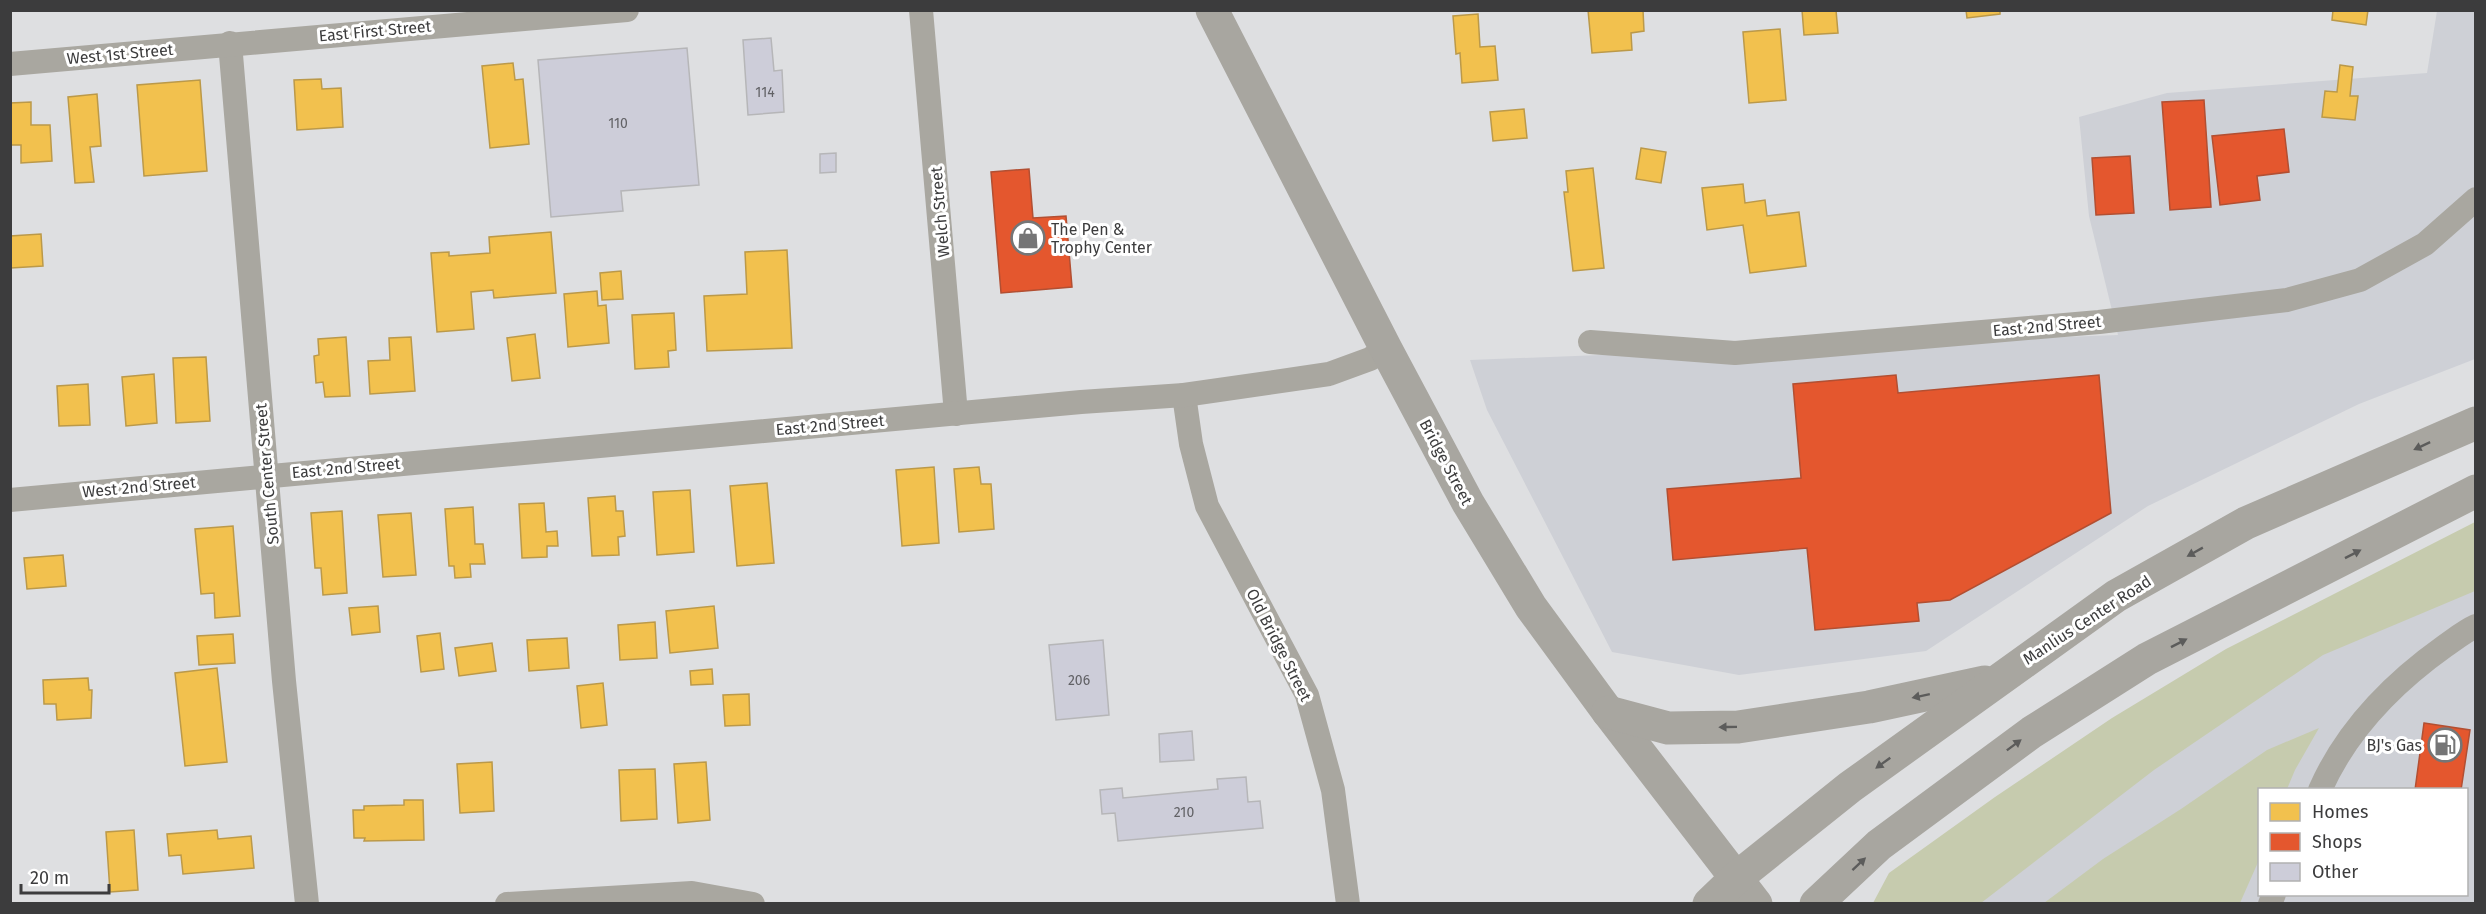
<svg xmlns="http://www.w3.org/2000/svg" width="2486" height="914" viewBox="0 0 2486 914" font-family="'Fira Sans',sans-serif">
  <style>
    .built { fill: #ced0d6; fill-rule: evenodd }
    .green { fill: #c6cbae }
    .homes { fill: #f2c14e; stroke: #bb9949; stroke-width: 1.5 }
    .shops { fill: #e4572e; stroke: #b24f32; stroke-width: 1.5 }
    .building { fill: #cdcdd9; stroke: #b6b6b8; stroke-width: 1.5 }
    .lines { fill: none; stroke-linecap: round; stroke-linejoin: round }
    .street { stroke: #a9a7a0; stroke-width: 24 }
    .secondary { stroke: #a8a6a0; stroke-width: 33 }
    .oneway { fill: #5c5c5b }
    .labels { text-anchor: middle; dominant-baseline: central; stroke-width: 6; stroke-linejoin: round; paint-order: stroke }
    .number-label { font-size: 14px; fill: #626266 }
    .street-label { font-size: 16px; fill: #3c3c3d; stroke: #fff }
    .poi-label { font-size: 16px; fill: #3c3c3d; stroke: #fff; text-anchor: start }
  </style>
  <rect width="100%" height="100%" fill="#dedfe1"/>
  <!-- built -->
  <g class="built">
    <polygon points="2437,11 2475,11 2475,359 2359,404 2148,506 1926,651 1739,675 1612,652 1487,410 1470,360 2118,335 2089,216 2079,117 2167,93 2427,73"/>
    <path d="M 2475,576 L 2475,903 L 1923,904 L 2319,641 ZM 2260,790 L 2466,790 L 2466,894 L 2260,894 Z"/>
  </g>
  <!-- green -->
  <g class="green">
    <polygon points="2475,522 2475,591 2323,655 2154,770 1981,903 1873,903 1889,873 1995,797 2112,718 2226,649"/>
    <polygon points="2319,728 2295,770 2287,789 2260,790 2259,860 2240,903 2044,903 2103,859 2181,809 2267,750"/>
  </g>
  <!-- homes -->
  <g class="homes">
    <polygon points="1588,10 1643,10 1644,31 1631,33 1632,50 1592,53"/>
    <polygon points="1802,10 1836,10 1838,33 1804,35"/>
    <polygon points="1966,10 2000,10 2000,14 1967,18"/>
    <polygon points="2333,10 2368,10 2366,25 2332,20"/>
    <polygon points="1478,14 1480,47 1495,46 1498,80 1462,83 1460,53 1456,54 1453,16"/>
    <polygon points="1780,29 1786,100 1749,103 1743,32"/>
    <polygon points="513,63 515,80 523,79 529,144 490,148 482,66"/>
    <polygon points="2340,65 2353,67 2350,96 2358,96 2355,120 2322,117 2325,91 2337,92"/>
    <polygon points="321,79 322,89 341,88 343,127 297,130 294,80"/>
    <polygon points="200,80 207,171 144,176 137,85"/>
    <polygon points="97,94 101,146 90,147 94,182 75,183 68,97"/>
    <polygon points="31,102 31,125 50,125 52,161 21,163 21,145 10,145 10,103"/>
    <polygon points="1524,109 1527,138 1493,141 1490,112"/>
    <polygon points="1641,148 1666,152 1661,183 1636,179"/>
    <polygon points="1593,168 1604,268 1573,271 1564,192 1568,192 1566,171"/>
    <polygon points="1743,184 1745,203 1765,200 1767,216 1799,212 1806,266 1750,273 1743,225 1707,230 1702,188"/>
    <polygon points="551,232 556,293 494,298 493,290 471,292 474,329 437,332 431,253 449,252 449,256 490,253 489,237"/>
    <polygon points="41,234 43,266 11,268 10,236"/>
    <polygon points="787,250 792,348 707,351 704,296 747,294 745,252"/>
    <polygon points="621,271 623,299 602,300 600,273"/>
    <polygon points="597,291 598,306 606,305 609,343 568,347 564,294"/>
    <polygon points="674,313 676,350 668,351 669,367 635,369 632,315"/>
    <polygon points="535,334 540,378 512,381 507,338"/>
    <polygon points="346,337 350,396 325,397 323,382 316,383 314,356 319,355 318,339"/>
    <polygon points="411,337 415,391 370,394 368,361 390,360 389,338"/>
    <polygon points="206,357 210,421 176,423 173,358"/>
    <polygon points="154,374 157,423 126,426 122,377"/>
    <polygon points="88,384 90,425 59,426 57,386"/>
    <polygon points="934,467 939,543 902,546 896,470"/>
    <polygon points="979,467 981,484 991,484 994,529 959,532 954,469"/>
    <polygon points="767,483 774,563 737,566 730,486"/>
    <polygon points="690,490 694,552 657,555 653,492"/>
    <polygon points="615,496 616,511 623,511 625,536 618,537 619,555 592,556 588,498"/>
    <polygon points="544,503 546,532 557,531 558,546 547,546 547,557 522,558 519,504"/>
    <polygon points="473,507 475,544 483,544 485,564 470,564 471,577 455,578 454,566 449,566 445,509"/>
    <polygon points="342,511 347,593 323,595 321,568 315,568 311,513"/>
    <polygon points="411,513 416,575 383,577 378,515"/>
    <polygon points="233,526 240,616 215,618 214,593 201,594 195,529"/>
    <polygon points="63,555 66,586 27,589 24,558"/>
    <polygon points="378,606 380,632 352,635 349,608"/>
    <polygon points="714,606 718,648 670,653 666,611"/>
    <polygon points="655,622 657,658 620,660 618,625"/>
    <polygon points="440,633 444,669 421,672 417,636"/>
    <polygon points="233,634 235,663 199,665 197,636"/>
    <polygon points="567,638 569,668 529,671 527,640"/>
    <polygon points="492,643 496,671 459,676 455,648"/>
    <polygon points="217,668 227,762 185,766 175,673"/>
    <polygon points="712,669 713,684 691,685 690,671"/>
    <polygon points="88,678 89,690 92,690 91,718 57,720 56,704 44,704 43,680"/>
    <polygon points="603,683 607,725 581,728 577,686"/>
    <polygon points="749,694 750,725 725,726 723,695"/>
    <polygon points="492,762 494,811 460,813 457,764"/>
    <polygon points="706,762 710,820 678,823 674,764"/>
    <polygon points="655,769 657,819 621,821 619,770"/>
    <polygon points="404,800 423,800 424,840 364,841 365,838 354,838 353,810 364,810 364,806 404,805"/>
    <polygon points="134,830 138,890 110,892 106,832"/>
    <polygon points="217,830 218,839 251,836 254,868 183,874 181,855 169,856 167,834"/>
  </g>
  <!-- shops -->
  <g class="shops">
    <polygon points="2204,100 2211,207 2170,210 2162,102"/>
    <polygon points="2284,129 2289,172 2257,176 2260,200 2220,205 2212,136"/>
    <polygon points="2130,156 2134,213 2096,215 2092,158"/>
    <polygon points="1029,169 1033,218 1066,216 1072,287 1001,293 991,172"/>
    <polygon points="1896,375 1898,393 2099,375 2111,513 1950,600 1917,603 1919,621 1815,630 1807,548 1673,560 1667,489 1801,478 1793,384"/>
    <polygon points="2424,723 2470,730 2461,790 2415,790"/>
  </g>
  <!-- building -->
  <g class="building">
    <polygon points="771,38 774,71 782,70 784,112 748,115 743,40"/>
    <polygon points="687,48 699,185 621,191 623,211 551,217 538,60"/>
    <polygon points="836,153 836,172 820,173 820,154"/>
    <polygon points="1103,640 1109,715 1056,720 1049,645"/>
    <polygon points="1192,731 1194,760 1160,762 1159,734"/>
    <polygon points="1246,777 1248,802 1260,801 1263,828 1118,841 1115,813 1102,814 1100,790 1122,788 1123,798 1218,789 1217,779"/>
  </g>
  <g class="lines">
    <!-- street -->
    <g class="street">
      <polyline points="921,10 956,414"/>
      <polyline points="230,43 284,681 307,904"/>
      <polyline points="10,64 627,10"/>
      <polyline points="1590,342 1735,353 2099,322 2287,300 2360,280 2425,244 2476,199"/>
      <polyline points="1184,395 1191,444 1207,506 1307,695 1333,790 1348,904"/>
      <polyline points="10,500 1081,402 1184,395 1329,374 1370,359 1386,349"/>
      <path d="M 2320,790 C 2346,731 2393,683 2445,646 C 2455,639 2465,631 2476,626"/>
      <polyline points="507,904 692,893 753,904"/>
      <polyline points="2270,904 2274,894"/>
    </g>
    <!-- secondary -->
    <g class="secondary">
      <polyline points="1212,10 1386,349 1468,503 1531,607 1608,712 1756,904"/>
      <polyline points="1608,712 1668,728 1738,727 1869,707 1985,682"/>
      <polyline points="1709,904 1735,879 1850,787 2116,596 2246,523 2476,423"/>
      <polyline points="1816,904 1879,845 2032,732 2147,659 2476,491"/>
    </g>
  </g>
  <!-- one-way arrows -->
  <defs><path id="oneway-solid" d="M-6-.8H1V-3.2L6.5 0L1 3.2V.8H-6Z" transform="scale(1.5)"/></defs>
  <g class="oneway">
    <use href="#oneway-solid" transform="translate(2422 446) rotate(155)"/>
    <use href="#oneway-solid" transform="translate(2195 552) rotate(151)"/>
    <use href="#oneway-solid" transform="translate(2353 554) rotate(-27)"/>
    <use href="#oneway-solid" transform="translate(2179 643) rotate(-27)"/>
    <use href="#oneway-solid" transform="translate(1921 696) rotate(168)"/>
    <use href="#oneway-solid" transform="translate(1728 727) rotate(179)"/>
    <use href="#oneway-solid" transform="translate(2014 745) rotate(-37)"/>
    <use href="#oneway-solid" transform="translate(1883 763) rotate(144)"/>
    <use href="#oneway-solid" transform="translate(1859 864) rotate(-43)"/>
  </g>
  <!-- icons -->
  <defs>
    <g id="shop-ring" transform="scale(1.725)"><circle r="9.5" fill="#fff" stroke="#757576" stroke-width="1.5"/><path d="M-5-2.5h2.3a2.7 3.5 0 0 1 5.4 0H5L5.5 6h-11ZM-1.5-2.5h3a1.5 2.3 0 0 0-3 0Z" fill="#757576"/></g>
    <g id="fuel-ring" transform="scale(1.725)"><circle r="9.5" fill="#fff" stroke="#757576" stroke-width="1.5"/><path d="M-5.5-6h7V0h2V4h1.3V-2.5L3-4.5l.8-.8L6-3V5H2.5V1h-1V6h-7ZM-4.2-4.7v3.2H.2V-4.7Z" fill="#757576"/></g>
  </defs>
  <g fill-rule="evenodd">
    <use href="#shop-ring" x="1028" y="238"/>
    <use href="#fuel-ring" x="2445" y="745"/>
  </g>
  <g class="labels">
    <!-- number labels -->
    <g class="number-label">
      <text x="765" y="92">114</text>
      <text x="618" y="123">110</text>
      <text x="1079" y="680">206</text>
      <text x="1184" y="812">210</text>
    </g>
    <!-- street labels -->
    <g class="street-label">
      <text transform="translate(375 31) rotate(-5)">East First Street</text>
      <text transform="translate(120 54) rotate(-5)">West 1st Street</text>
      <text transform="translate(940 212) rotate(-95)">Welch Street</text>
      <text transform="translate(2047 326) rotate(-5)">East 2nd Street</text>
      <text transform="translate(830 425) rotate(-5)">East 2nd Street</text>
      <text transform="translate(1446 462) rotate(62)">Bridge Street</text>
      <text transform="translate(346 468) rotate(-5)">East 2nd Street</text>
      <text transform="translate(267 474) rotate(-95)">South Center Street</text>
      <text transform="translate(139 487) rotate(-5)">West 2nd Street</text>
      <text transform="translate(2087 620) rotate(-33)">Manlius Center Road</text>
      <text transform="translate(1279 645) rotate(63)">Old Bridge Street</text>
    </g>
    <!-- poi labels -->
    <g class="poi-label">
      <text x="1051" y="229">The Pen &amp;<tspan x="1051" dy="18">Trophy Center</tspan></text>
      <text x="2422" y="745" text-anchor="end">BJ's Gas</text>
    </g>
  </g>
  <!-- border -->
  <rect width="2486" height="914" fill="none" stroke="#3c3c3d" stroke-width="24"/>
  <!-- legend -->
  <rect x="2258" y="788" width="210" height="108" fill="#ffffff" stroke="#b1b1b1" stroke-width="1.5"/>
  <rect x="2270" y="803" width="30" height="18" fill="#f2c14e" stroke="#b1b1b1" stroke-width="1.5"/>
  <text x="2312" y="818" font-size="18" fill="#3c3c3d">Homes</text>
  <rect x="2270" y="833" width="30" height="18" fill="#e4572e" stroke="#b1b1b1" stroke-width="1.5"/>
  <text x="2312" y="848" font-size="18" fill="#3c3c3d">Shops</text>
  <rect x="2270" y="863" width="30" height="18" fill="#cdcdd9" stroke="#b1b1b1" stroke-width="1.5"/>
  <text x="2312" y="878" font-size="18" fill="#3c3c3d">Other</text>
  <!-- scale -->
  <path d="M21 884v9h88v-9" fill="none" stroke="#3c3c3d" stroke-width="3"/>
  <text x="30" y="884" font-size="18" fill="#3c3c3d" stroke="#ffffff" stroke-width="4.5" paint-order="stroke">20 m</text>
</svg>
